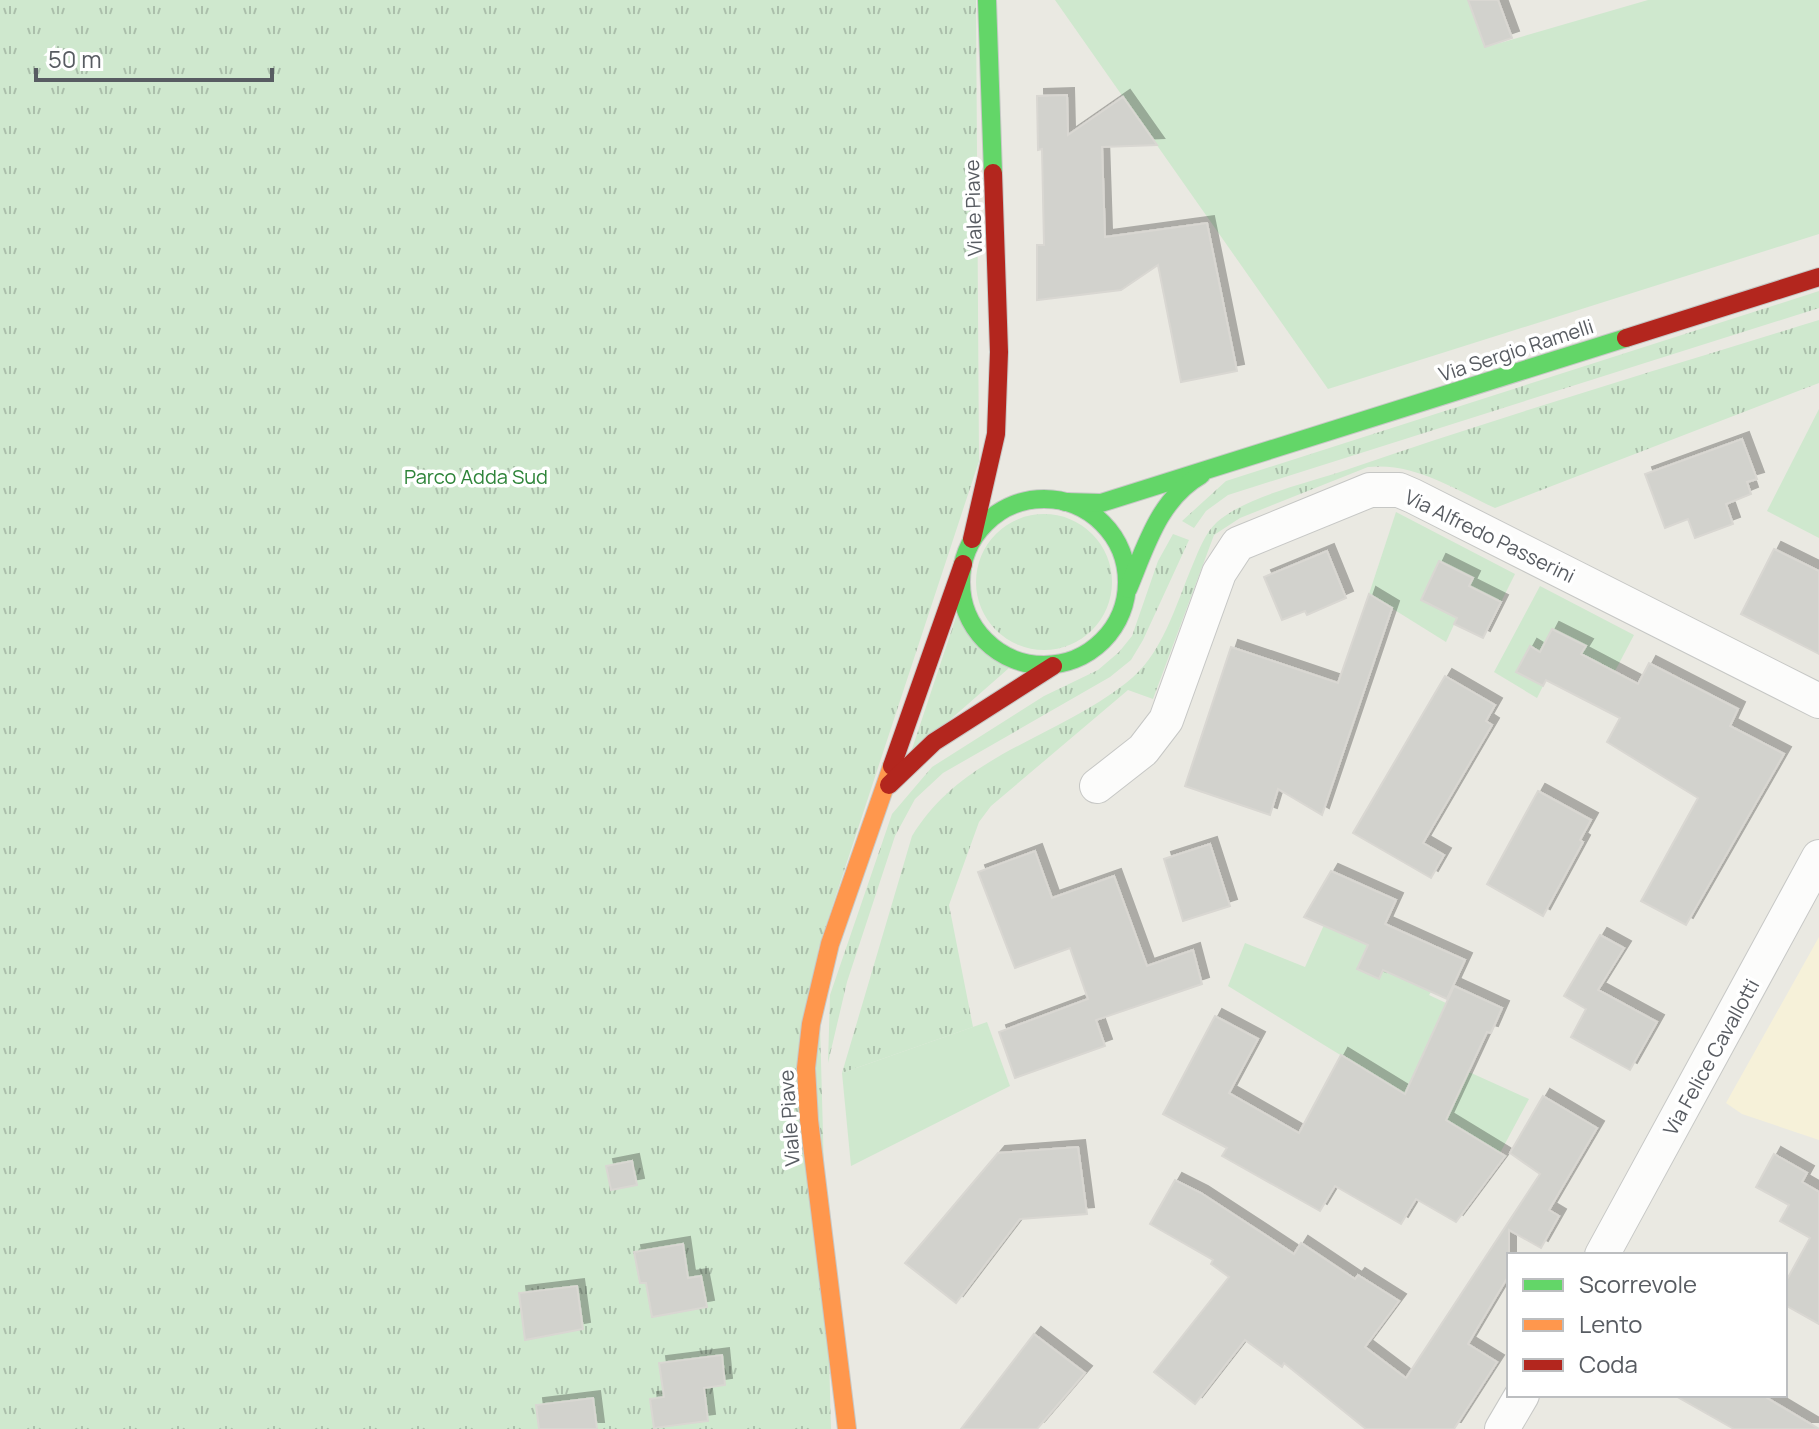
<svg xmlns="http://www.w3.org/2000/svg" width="1819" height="1429" viewBox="0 0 1819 1429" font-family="Manrope,sans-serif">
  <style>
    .commercial { fill: #f6f1d9 }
    .grass { fill: url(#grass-tufts) }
    .garden { fill: #cfe8ce }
    .building { fill: #d2d2cd; stroke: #d9d7d2; stroke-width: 2; filter: url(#shadow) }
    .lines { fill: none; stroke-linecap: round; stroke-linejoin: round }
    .street-casing { stroke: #c6c7c5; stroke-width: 36 }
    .fast-casing { stroke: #c7c8c6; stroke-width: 20 }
    .slow-casing { stroke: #c7c8c6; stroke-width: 20 }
    .jam-casing { stroke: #c7c8c6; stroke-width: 20 }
    .street { stroke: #fcfcfb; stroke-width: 34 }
    .fast { stroke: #63d668; stroke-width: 18 }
    .slow { stroke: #ff974d; stroke-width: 18 }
    .jam { stroke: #b3261e; stroke-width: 18 }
    .labels { text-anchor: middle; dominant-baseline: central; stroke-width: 7; stroke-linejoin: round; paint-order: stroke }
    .street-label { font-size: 20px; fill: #585c62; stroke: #fff }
    .park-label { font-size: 20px; fill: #2e8439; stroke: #fff }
  </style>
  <defs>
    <pattern id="grass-tufts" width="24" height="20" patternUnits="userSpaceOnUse" patternTransform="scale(2)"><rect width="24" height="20" fill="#cfe8ce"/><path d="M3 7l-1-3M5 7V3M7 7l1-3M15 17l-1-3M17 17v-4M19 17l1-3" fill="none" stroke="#abbfab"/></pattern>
    <filter id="shadow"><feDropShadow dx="7" dy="-7" stdDeviation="0" flood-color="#0004"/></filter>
  </defs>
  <rect width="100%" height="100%" fill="#eae9e2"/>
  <!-- commercial -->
  <polygon class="commercial" points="1819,937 1819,1140 1742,1114 1726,1103"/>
  <!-- grass -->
  <g class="grass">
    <polygon points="0,0 976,0 979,461 818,950 831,1429 0,1429"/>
    <polygon points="1819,291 1819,308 1228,495 1206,511 1194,528 1182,521 1226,481"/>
    <path d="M 1819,320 L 1819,383 L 1495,508 C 1454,489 1414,462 1368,467 L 1240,518 L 1214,535 L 1153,699 L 1128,690 L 991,806 L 979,822 L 949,905 L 973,1027 L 842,1073 L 912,836 C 963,753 1053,740 1126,683 C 1163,655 1175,606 1193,564 C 1199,550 1205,533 1217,522 C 1247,496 1308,483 1346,470 C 1502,416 1661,369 1819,320 Z"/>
    <circle cx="1044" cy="582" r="68"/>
    <polygon points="1173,534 1189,540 1143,640 1131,660 1110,677 943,773 915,799 895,836 847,982 828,1063 830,995 892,814 932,767 1044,696 1098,670 1119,652 1132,636 1158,561"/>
    <polygon points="957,614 983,652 1009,668 910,755"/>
  </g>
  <!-- garden -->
  <g class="garden">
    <polygon points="1055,0 1468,0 1486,47 1648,0 1819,0 1819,234 1328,389"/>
    <polygon points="1819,409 1819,538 1767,511"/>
    <polygon points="1396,512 1515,574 1501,602 1469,586 1473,577 1439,561 1421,600 1457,618 1446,642 1369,594"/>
    <polygon points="1540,586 1634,635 1615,671 1581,654 1585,647 1540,652 1529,647 1516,672 1543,686 1537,698 1494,672"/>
    <polygon points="1324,925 1368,945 1357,969 1383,970 1431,992 1429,995 1446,1003 1416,1071 1460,1091 1469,1072 1529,1099 1500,1153 1228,986 1245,943 1305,967"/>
    <polygon points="987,1022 1010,1086 851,1166 842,1073"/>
  </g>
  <!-- building -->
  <g class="building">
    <polygon points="1468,0 1498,0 1512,38 1485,47"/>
    <polygon points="1067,95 1068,135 1123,97 1157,145 1102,147 1105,237 1207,223 1237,371 1181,382 1158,265 1121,290 1037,300 1037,245 1044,245 1042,149 1038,150 1037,96"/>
    <polygon points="1742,439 1757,479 1747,482 1751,494 1726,504 1733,524 1695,538 1688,519 1665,528 1645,474"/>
    <polygon points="1774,549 1819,571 1819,654 1741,614"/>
    <polygon points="1327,551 1346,598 1307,615 1305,611 1282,620 1264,577"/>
    <polygon points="1439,561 1473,578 1469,586 1501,602 1483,638 1454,624 1457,618 1421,600"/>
    <polygon points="1369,594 1392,608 1322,815 1278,789 1270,815 1185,786 1231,647 1338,683"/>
    <polygon points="1552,629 1586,646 1581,654 1638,684 1649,663 1738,709 1730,726 1784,754 1686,925 1641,901 1698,798 1607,742 1620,718 1546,680 1543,686 1516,672 1530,646 1540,652"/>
    <polygon points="1445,676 1495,705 1486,721 1492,725 1423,843 1444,855 1431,878 1353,833"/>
    <polygon points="1538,791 1591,820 1580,840 1583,842 1543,916 1487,884"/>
    <polygon points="1210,844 1230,906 1183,921 1164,859"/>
    <polygon points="1035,851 1052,898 1114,876 1147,966 1193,950 1202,984 1096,1020 1105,1046 1015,1078 999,1032 1088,999 1070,948 1015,968 978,872"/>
    <polygon points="1331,871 1396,900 1385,924 1465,960 1447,999 1383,970 1379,979 1357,969 1368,945 1304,917"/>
    <polygon points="1600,935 1624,948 1598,990 1657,1022 1630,1070 1571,1037 1586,1009 1564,996"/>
    <polygon points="1454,986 1502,1008 1491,1033 1487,1032 1446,1120 1505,1156 1456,1222 1416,1199 1401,1224 1335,1186 1320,1211 1222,1156 1227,1148 1163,1114 1215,1016 1258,1039 1229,1093 1299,1133 1341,1055 1405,1094"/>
    <polygon points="1543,1096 1597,1128 1549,1210 1559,1216 1541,1248 1509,1230 1509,1275 1468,1344 1497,1362 1454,1429 1366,1429 1284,1363 1282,1367 1245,1340 1195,1404 1154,1372 1229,1277 1211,1264 1213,1260 1150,1224 1175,1180 1201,1193 1294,1254 1301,1243 1355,1279 1358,1275 1399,1301 1365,1347 1406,1378 1540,1174 1510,1153"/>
    <polygon points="1078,1147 1087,1214 1020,1219 956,1303 905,1263 998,1153"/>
    <polygon points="1774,1154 1807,1173 1802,1182 1819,1192 1819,1324 1785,1305 1785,1283 1810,1238 1780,1221 1789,1205 1756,1187"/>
    <polygon points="632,1161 637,1185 611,1190 606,1166"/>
    <polygon points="683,1244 688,1278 701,1276 707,1307 652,1317 646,1283 640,1283 634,1252"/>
    <polygon points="577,1286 583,1329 525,1340 519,1293"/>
    <polygon points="1034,1334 1085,1373 1037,1429 961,1429"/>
    <polygon points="722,1355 725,1385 704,1388 708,1421 654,1428 650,1399 664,1397 659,1363"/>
    <polygon points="1674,1395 1762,1395 1819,1429 1734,1429"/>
    <polygon points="593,1398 597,1429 539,1429 536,1405"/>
  </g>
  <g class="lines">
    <!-- street casing -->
    <g class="street-casing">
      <g id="street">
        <polyline points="1097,786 1143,750 1166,720 1219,573 1238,544 1370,490 1399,490 1413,496 1819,701"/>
        <polyline points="1602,1255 1819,857"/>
        <polyline points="1502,1429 1522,1395"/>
      </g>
    </g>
    <!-- fast casing -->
    <g class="fast-casing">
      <g id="fast">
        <polyline points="987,0 993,173"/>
        <circle cx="1044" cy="582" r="83"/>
        <polyline points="1065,502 1101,503 1626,338"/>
        <path d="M 1128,589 C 1146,546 1159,499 1201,475"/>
      </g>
    </g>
    <!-- slow casing -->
    <g class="slow-casing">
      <polyline id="slow" points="847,1429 809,1120 806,1068 811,1024 830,944 892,766"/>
    </g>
    <!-- jam casing -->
    <g class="jam-casing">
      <g id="jam">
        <polyline points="1626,338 1819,277"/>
        <polyline points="972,539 996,434 999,352 993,173"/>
        <polyline points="892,766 963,564"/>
        <polyline points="889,785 934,742 1053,666"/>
      </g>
    </g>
    <!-- street -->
    <use href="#street" class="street"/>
    <!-- fast -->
    <use href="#fast" class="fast"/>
    <!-- slow -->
    <use href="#slow" class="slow"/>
    <!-- jam -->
    <use href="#jam" class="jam"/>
  </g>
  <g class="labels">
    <!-- street labels -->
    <g class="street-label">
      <text transform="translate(973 208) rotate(-92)">Viale Piave</text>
      <text transform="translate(1516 350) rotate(-18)">Via Sergio Ramelli</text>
      <text transform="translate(1490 536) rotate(26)">Via Alfredo Passerini</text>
      <text transform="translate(1711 1057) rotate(-61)">Via Felice Cavallotti</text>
      <text transform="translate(789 1118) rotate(-94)">Viale Piave</text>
    </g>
    <!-- park labels -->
    <g class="park-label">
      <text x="476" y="476">Parco Adda Sud</text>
    </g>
  </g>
  <!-- legend -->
  <rect x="1507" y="1253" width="280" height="144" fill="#ffffff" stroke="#bcbec0" stroke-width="2"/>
  <rect x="1523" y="1279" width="40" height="12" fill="#63d668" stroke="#bcbec0" stroke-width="2"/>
  <text x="1579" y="1293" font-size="24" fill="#585c62">Scorrevole</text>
  <rect x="1523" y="1319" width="40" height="12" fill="#ff974d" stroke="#bcbec0" stroke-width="2"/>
  <text x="1579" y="1333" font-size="24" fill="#585c62">Lento</text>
  <rect x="1523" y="1359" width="40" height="12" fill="#b3261e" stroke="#bcbec0" stroke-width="2"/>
  <text x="1579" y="1373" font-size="24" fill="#585c62">Coda</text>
  <!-- scale -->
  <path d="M36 68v12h236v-12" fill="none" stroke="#585c62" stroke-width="4"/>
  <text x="48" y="68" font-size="24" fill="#585c62" stroke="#ffffff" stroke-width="6" paint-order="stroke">50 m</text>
</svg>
